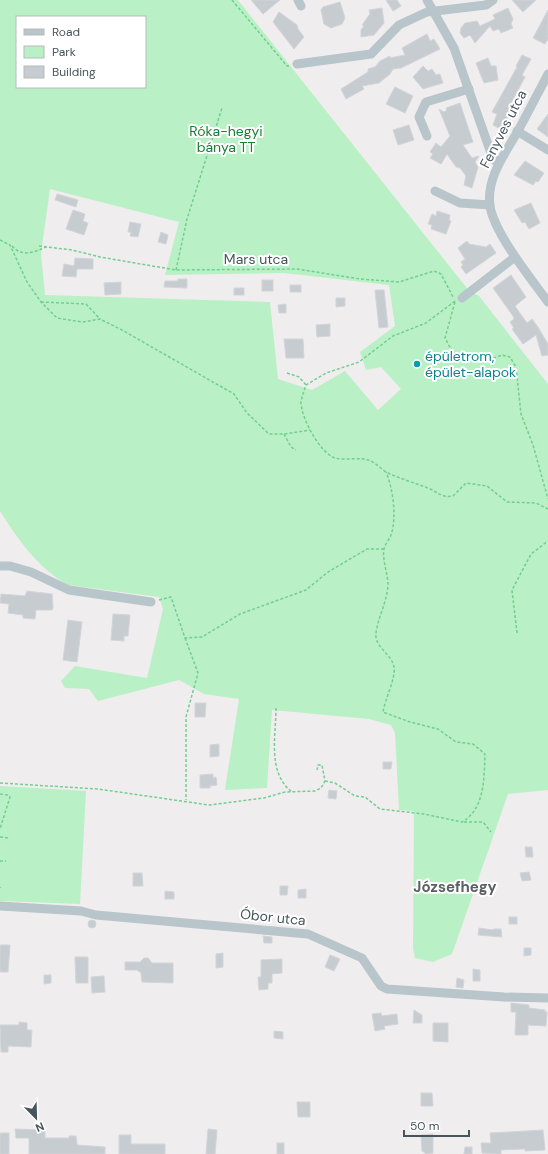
<svg xmlns="http://www.w3.org/2000/svg" width="548" height="1154" viewBox="0 0 548 1154" font-family="'DM Sans',sans-serif">
  <style>
    .green { fill: #baf0c5; fill-rule: evenodd }
    .building { fill: #c7ccd0; stroke: #d1d5d9 }
    .lines { fill: none; stroke-linecap: round; stroke-linejoin: round }
    .path { stroke: #71cf8f; stroke-width: 1.5; stroke-dasharray: 3 2; stroke-linecap: butt }
    .street { stroke: #b8c5cb; stroke-width: 9 }
    .culture-dot { fill: #0f9aa8; stroke: #fff; stroke-width: 1.5 }
    .labels { text-anchor: middle; dominant-baseline: central; stroke-width: 4; stroke-linejoin: round; paint-order: stroke }
    .street-label { font-size: 14px; fill: #45555b; stroke: #fff }
    .park-label { font-size: 14px; fill: #147f35; stroke: #fff }
    .culture-label { font-size: 14px; fill: #0d838f; stroke: #fff; text-anchor: start }
    .neighbourhood-label { font-size: 15px; font-weight: bold; fill: #5a6063; stroke: #fff }
  </style>
  <rect width="100%" height="100%" fill="#f0edee"/>
  <!-- green -->
  <g class="green">
    <path d="M 0,0 L 238,0 L 470,292 L 479,296 L 548,384 L 548,790 L 508,794 L 452,954 L 433,962 L 415,958 L 413,949 L 414,811 L 399,810 L 395,733 L 391,725 L 369,719 L 272,710 L 267,788 L 225,790 L 239,699 L 204,694 L 179,680 L 98,701 L 89,689 L 65,688 L 61,681 L 75,666 L 147,678 L 163,609 L 159,597 L 68,585 C 37,567 19,541 0,511 ZM 17,17 L 145,17 L 145,87 L 17,87 ZM 50,189 L 179,222 L 165,275 L 284,273 L 389,285 L 395,326 L 360,352 L 366,370 L 381,367 L 401,389 L 378,410 L 345,371 L 312,390 L 278,379 L 270,302 L 45,295 L 41,253 Z"/>
    <polygon points="0,786 86,791 80,904 0,901"/>
  </g>
  <!-- building -->
  <g class="building">
    <polygon points="251,0 280,0 263,14"/>
    <polygon points="386,0 397,0 401,6 393,11"/>
    <polygon points="512,0 536,0 523,12"/>
    <polygon points="340,2 345,18 342,24 331,28 324,24 321,10 323,7"/>
    <polygon points="382,8 384,23 374,35 361,37 361,30 364,26 362,25 370,14 369,10"/>
    <polygon points="508,8 513,19 511,24 513,28 501,33 499,29 493,31 490,26 475,43 470,35 464,38 460,33 461,28 465,23 477,21 480,26 495,19 493,15"/>
    <polygon points="548,10 548,39 545,44 533,38"/>
    <polygon points="279,12 297,25 298,29 304,37 294,49 273,22"/>
    <polygon points="427,34 430,41 434,39 440,49 401,68 393,69 390,74 379,83 362,86 364,89 346,99 341,89 368,72 368,69 375,67 380,61 390,56 390,58 405,55 402,48"/>
    <polygon points="522,55 531,59 522,75 525,77 509,107 512,109 501,129 493,125 497,114 492,112 517,67 516,66"/>
    <polygon points="488,58 491,66 496,66 498,80 484,83 476,63"/>
    <polygon points="423,66 428,71 432,69 436,75 440,74 443,83 423,89 413,77"/>
    <polygon points="395,87 413,96 405,113 386,104"/>
    <polygon points="460,103 473,142 463,145 472,158 479,156 475,162 478,167 472,188 464,185 466,176 460,168 456,167 447,154 441,164 430,158 433,154 430,152 436,143 441,147 450,136 439,109 444,112 447,110 446,108"/>
    <polygon points="548,114 548,137 537,129"/>
    <polygon points="409,125 414,140 398,145 393,130"/>
    <polygon points="525,161 544,173 538,182 536,181 533,185 514,175"/>
    <polygon points="57,194 78,200 76,207 55,200"/>
    <polygon points="531,203 540,223 529,229 525,222 522,223 514,210"/>
    <polygon points="73,210 85,214 83,221 88,223 84,235 66,229"/>
    <polygon points="437,211 450,215 449,220 451,221 446,234 431,229 432,225 428,224 432,214 436,216"/>
    <polygon points="130,222 141,224 138,237 130,236 131,232 128,232"/>
    <polygon points="161,232 168,235 166,244 158,242"/>
    <polygon points="467,241 469,244 486,247 490,244 496,253 466,274 461,267 463,265 461,262 465,259 458,248"/>
    <polygon points="75,258 93,259 93,269 77,269 76,277 62,276 64,264 74,266"/>
    <polygon points="511,275 526,297 515,306 527,323 532,319 538,327 548,344 548,355 542,356 536,335 523,344 512,329 514,328 510,322 514,319 513,316 493,288"/>
    <polygon points="178,279 187,279 187,288 164,287 165,281 178,281"/>
    <rect x="262" y="280" width="11" height="11"/>
    <polygon points="121,282 121,294 105,295 104,283"/>
    <rect x="290" y="285" width="11" height="7"/>
    <rect x="234" y="288" width="10" height="7"/>
    <polygon points="375,290 384,290 388,327 379,328"/>
    <polygon points="336,298 345,298 345,306 336,307"/>
    <polygon points="286,304 286,313 279,313 278,305"/>
    <polygon points="330,324 330,336 317,337 316,325"/>
    <polygon points="284,339 303,339 304,358 286,358"/>
    <polygon points="27,591 52,594 53,608 52,610 36,610 35,619 23,618 23,615 8,613 9,604 0,603 1,594 25,596"/>
    <polygon points="113,614 130,615 128,636 124,636 124,641 111,640"/>
    <polygon points="68,620 82,622 77,662 63,660"/>
    <polygon points="195,703 206,703 205,717 195,717"/>
    <polygon points="219,744 219,756 210,757 210,745"/>
    <polygon points="383,762 392,762 391,769 383,769"/>
    <polygon points="213,774 213,778 216,777 217,785 210,786 210,788 200,788 200,775"/>
    <polygon points="329,790 337,791 336,799 328,798"/>
    <polygon points="525,847 532,847 533,857 526,857"/>
    <polygon points="529,872 531,880 522,881 520,873"/>
    <polygon points="133,873 142,873 143,886 133,886"/>
    <polygon points="280,886 288,886 287,895 280,895"/>
    <polygon points="306,889 306,898 298,898 298,890"/>
    <polygon points="165,891 174,892 174,899 165,899"/>
    <rect x="509" y="917" width="8" height="7"/>
    <circle cx="92" cy="924" r="4"/>
    <polygon points="479,928 493,930 493,929 501,929 502,937 478,935"/>
    <polygon points="263,936 272,937 272,943 264,943"/>
    <polygon points="0,945 10,945 8,972 0,972"/>
    <polygon points="524,948 531,948 531,955 524,956"/>
    <polygon points="223,953 223,967 216,968 216,954"/>
    <polygon points="330,955 340,959 334,971 325,967"/>
    <polygon points="75,957 88,957 88,983 76,983"/>
    <polygon points="144,958 148,958 152,963 173,963 173,983 142,982 141,973 137,970 125,970 125,962 140,962"/>
    <polygon points="282,959 282,973 272,974 272,983 268,983 268,989 259,990 258,977 261,977 261,960"/>
    <polygon points="473,969 480,970 480,981 473,981"/>
    <polygon points="44,975 51,975 51,983 44,984"/>
    <polygon points="104,976 105,992 92,993 91,977"/>
    <polygon points="457,978 464,980 463,988 456,987"/>
    <polygon points="511,1003 529,1005 529,1008 545,1010 545,1012 547,1012 546,1026 528,1025 528,1035 515,1035 516,1012 511,1012"/>
    <polygon points="414,1010 422,1015 422,1023 413,1023"/>
    <polygon points="381,1013 382,1016 397,1014 398,1024 384,1026 385,1029 375,1031 372,1014"/>
    <polygon points="19,1022 27,1023 27,1030 32,1030 31,1047 8,1046 8,1052 1,1052 0,1025 19,1025"/>
    <polygon points="433,1023 448,1023 448,1042 433,1041"/>
    <polygon points="274,1031 283,1032 283,1039 274,1038"/>
    <polygon points="421,1093 432,1093 433,1106 421,1106"/>
    <polygon points="297,1102 310,1102 310,1117 298,1117"/>
    <polygon points="15,1129 45,1130 45,1138 69,1138 69,1136 76,1136 77,1145 105,1147 105,1154 29,1154 29,1138 16,1138"/>
    <polygon points="208,1129 217,1130 215,1154 206,1154"/>
    <polygon points="543,1130 545,1150 525,1151 525,1149 501,1150 501,1154 482,1153 481,1143 491,1143 490,1133"/>
    <rect x="0" y="1133" width="9" height="21"/>
    <polygon points="433,1134 433,1153 426,1154 422,1151 421,1135"/>
    <polygon points="119,1135 131,1135 131,1144 165,1144 165,1154 119,1154"/>
    <rect x="277" y="1143" width="7" height="11"/>
    <polygon points="465,1147 472,1147 472,1154 464,1154"/>
  </g>
  <g class="lines">
    <!-- path -->
    <g class="path">
      <polyline points="232,0 287,66 289,66"/>
      <polyline points="0,240 10,245 27,282 41,302 57,318 83,322 100,319 122,330 234,394 247,413 269,434 284,434 310,430"/>
      <path d="M 12,246 C 22,257 33,253 46,247"/>
      <polyline points="39,246 72,250 100,257 176,270 297,269 360,279 399,282 434,271 441,274 453,297"/>
      <polyline points="176,270 187,219 222,108"/>
      <path d="M 455,301 L 426,323 L 393,336 L 359,362 L 326,373 L 306,385 C 304,391 302,396 301,402 C 301,418 320,453 335,458 C 346,461 360,456 371,461 C 377,464 382,470 388,473 C 401,479 415,483 428,488 C 438,492 441,498 453,496 L 466,483 L 487,486 L 507,502 L 536,503 L 548,509"/>
      <polyline points="41,302 86,304 100,319"/>
      <polyline points="455,302 445,338 453,353 470,354 494,358 502,355 510,357 516,367 521,414 533,445 548,499"/>
      <polyline points="287,373 299,377 306,385"/>
      <polyline points="284,434 291,447 296,450"/>
      <polyline points="159,600 171,597 185,638 202,637 240,614 306,590 328,572 367,549 384,549"/>
      <polyline points="517,633 512,590 531,554 548,541"/>
      <polyline points="185,638 198,673 186,717 186,800"/>
      <path d="M 276,708 C 276,735 267,773 292,792"/>
      <path d="M 325,781 L 335,783 L 355,796 L 365,797 L 380,809 L 424,814 L 462,822 C 485,809 484,778 485,754 L 473,744 L 456,742 L 438,729 L 410,722 L 383,712 C 385,699 396,678 394,667 C 392,654 374,647 376,633 C 378,617 387,602 388,585 C 388,574 382,560 384,549 C 385,544 389,540 391,535 C 397,518 393,488 386,472"/>
      <polyline points="0,783 98,789 209,805 264,798 285,792 315,791 321,788 325,781 322,765 318,765 317,770"/>
      <polyline points="0,794 8,795 10,797 0,829"/>
      <polyline points="464,822 483,822 491,832"/>
      <polyline points="0,837 9,838"/>
      <polyline points="0,861 6,861"/>
      <polyline points="0,887 0,888"/>
    </g>
    <!-- street -->
    <g class="street">
      <polyline points="298,0 301,6"/>
      <polyline points="427,0 454,48 492,156 498,164"/>
      <polyline points="297,64 371,54 399,25 427,12 486,5 493,0"/>
      <path d="M 548,74 C 538,93 528,112 518,131 C 505,154 486,178 490,206 C 494,233 532,280 548,302"/>
      <polyline points="517,131 548,150"/>
      <polyline points="427,136 419,117 426,102 469,89"/>
      <polyline points="435,191 460,203 490,205"/>
      <polyline points="462,298 515,257"/>
      <polyline points="0,566 10,566 31,572 69,590 151,602"/>
      <polyline points="0,906 81,911 96,915 308,934 362,958 381,986 387,989 504,997 548,998"/>
    </g>
  </g>
  <!-- markers -->
  <circle class="culture-dot" cx="417" cy="364" r="4"/>
  <g class="labels">
    <!-- street labels -->
    <g class="street-label">
      <text transform="translate(503 129) rotate(-63)">Fenyves utca</text>
      <text x="256" y="259">Mars utca</text>
      <text transform="translate(273 917) rotate(6)">Óbor utca</text>
    </g>
    <!-- park labels -->
    <g class="park-label">
      <text x="226" y="131">Róka-hegyi<tspan x="226" dy="16">bánya TT</tspan></text>
    </g>
    <!-- culture labels -->
    <g class="culture-label">
      <text x="425" y="356">épületrom,<tspan x="425" dy="16">épület-alapok</tspan></text>
    </g>
    <!-- neighbourhood labels -->
    <g class="neighbourhood-label">
      <text x="455" y="887">Józsefhegy</text>
    </g>
  </g>
  <!-- legend -->
  <rect x="16" y="16" width="130" height="72" fill="#ffffff" stroke="#b5bbbd"/>
  <rect x="24" y="29" width="20" height="6" fill="#b8c5cb" stroke="#b5bbbd"/>
  <text x="52" y="36" font-size="12" fill="#45555b">Road</text>
  <rect x="24" y="46" width="20" height="12" fill="#baf0c5" stroke="#b5bbbd"/>
  <text x="52" y="56" font-size="12" fill="#45555b">Park</text>
  <rect x="24" y="66" width="20" height="12" fill="#c7ccd0" stroke="#b5bbbd"/>
  <text x="52" y="76" font-size="12" fill="#45555b">Building</text>
  <!-- north arrow -->
  <g transform="translate(36 1118) rotate(157)" stroke="#ffffff" stroke-width="3" paint-order="stroke">
  <path d="M0-3L7 15L0 10L-7 15Z" fill="#45555b"/>
  <text y="-6" font-size="11" font-weight="bold" text-anchor="middle" fill="#45555b">N</text>
  </g>
  <!-- scale -->
  <path d="M404 1130v6h65v-6" fill="none" stroke="#45555b" stroke-width="2"/>
  <text x="410" y="1130" font-size="12" fill="#45555b" stroke="#ffffff" stroke-width="3" paint-order="stroke">50 m</text>
</svg>
